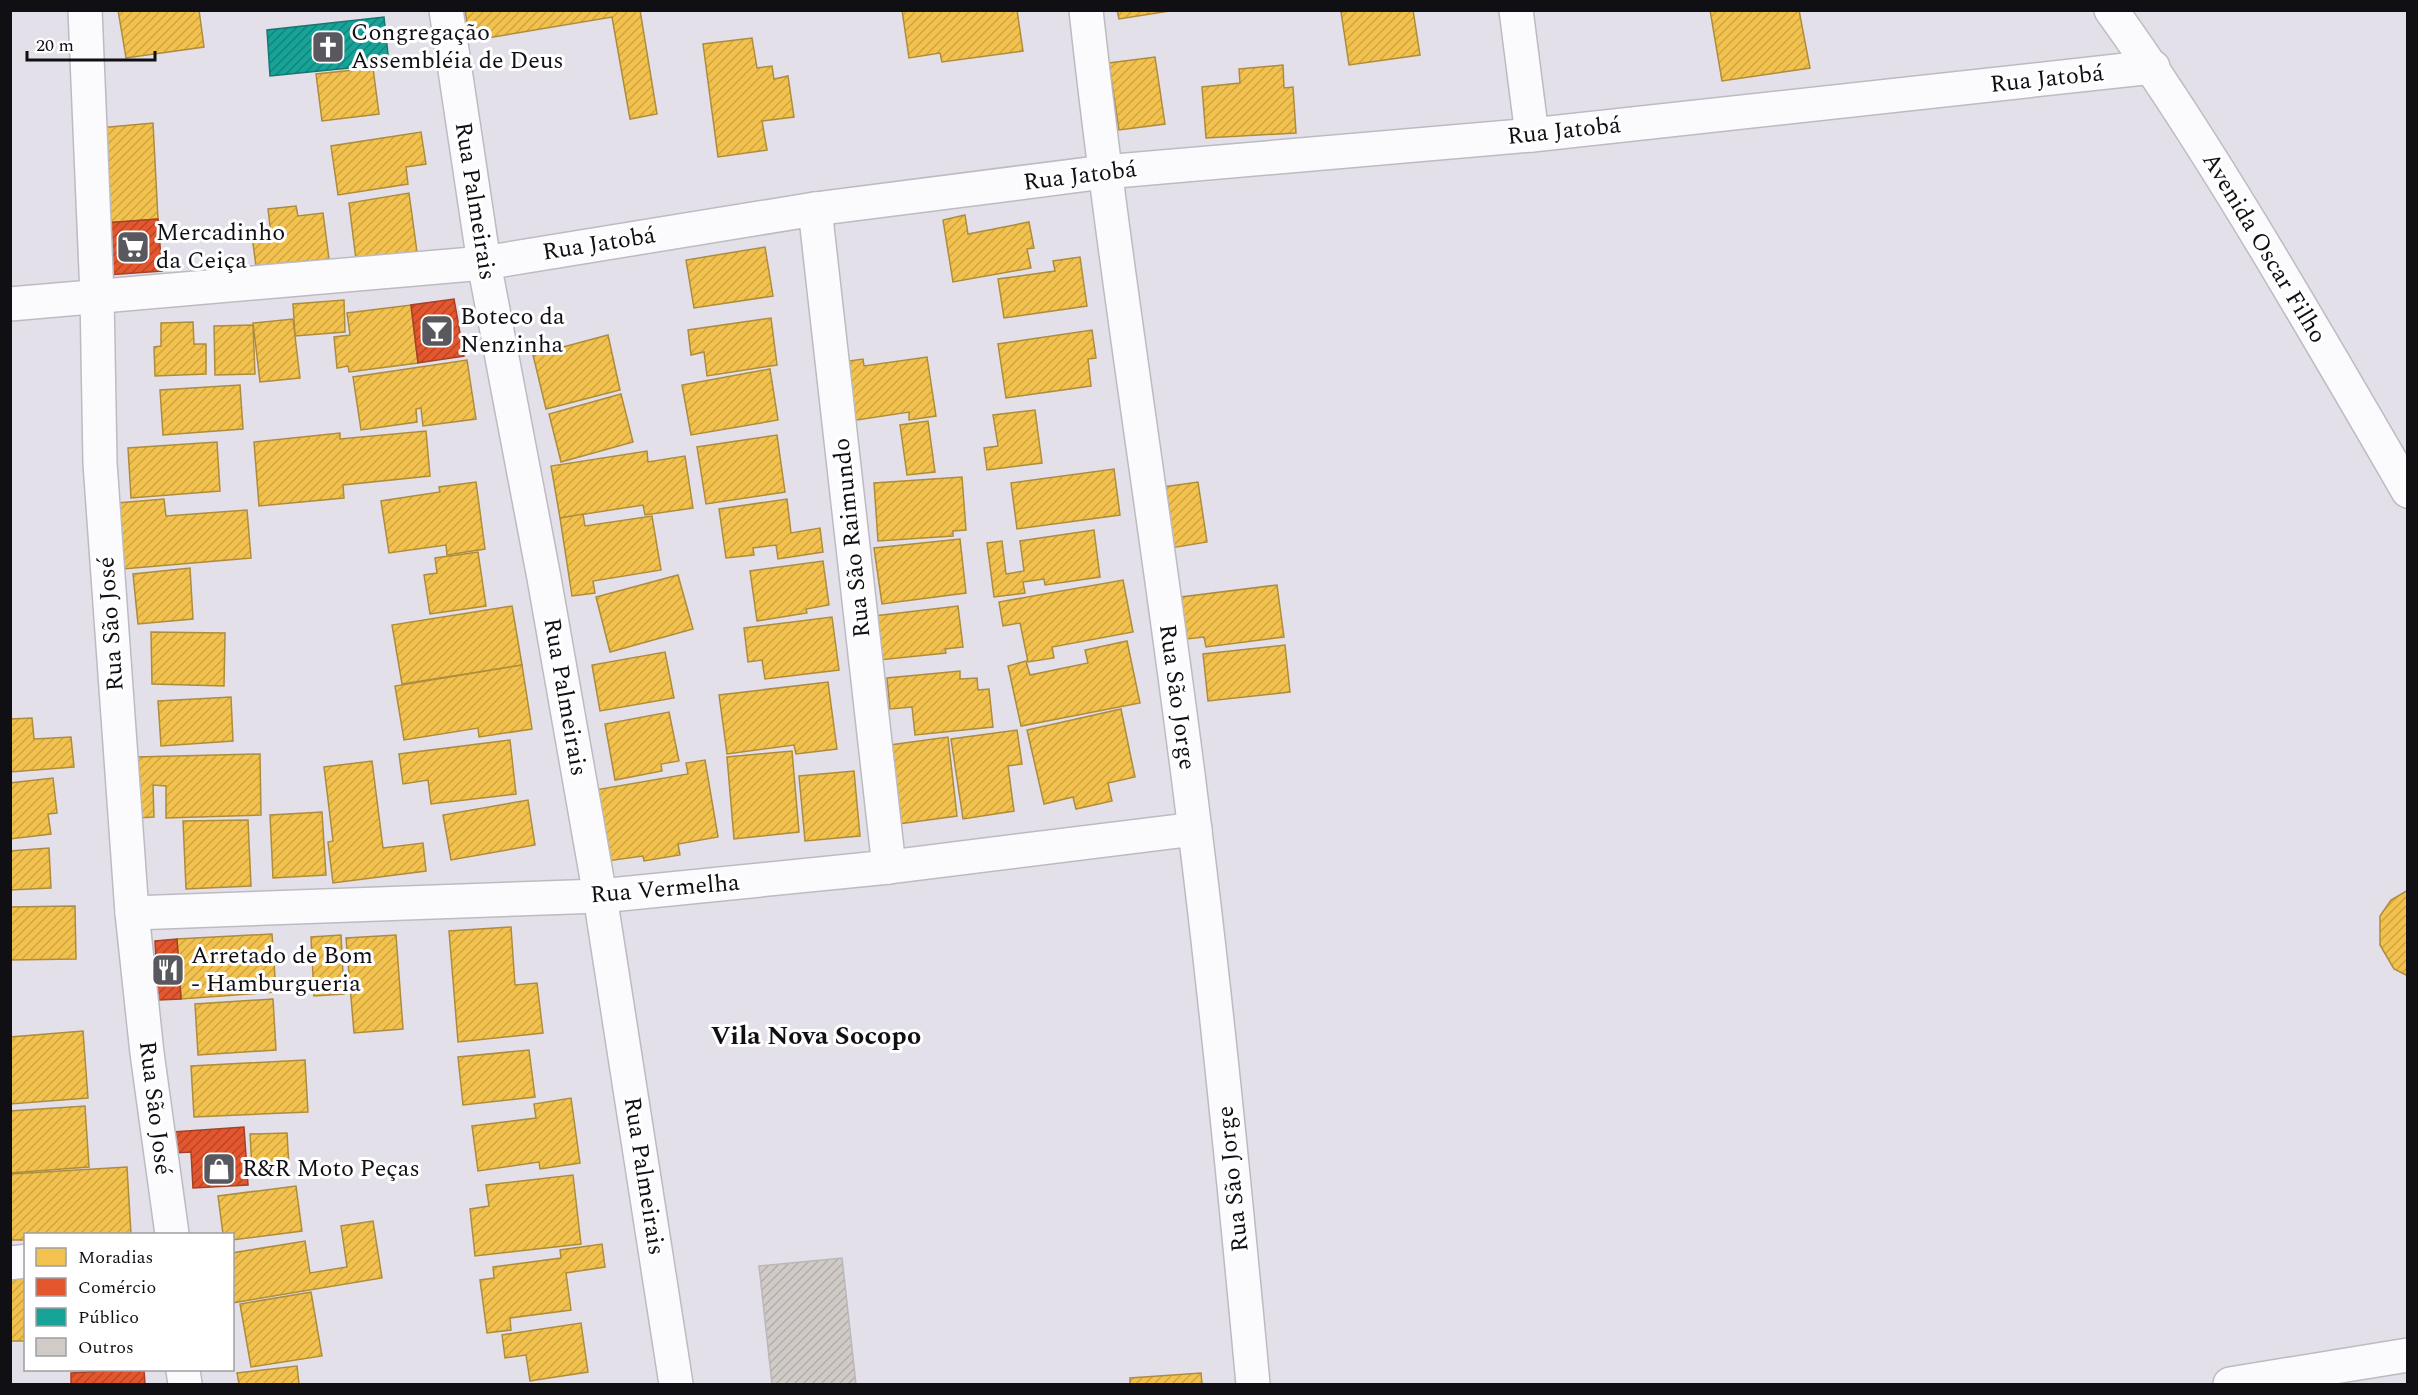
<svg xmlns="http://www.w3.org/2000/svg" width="2418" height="1395" viewBox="0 0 2418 1395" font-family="Spectral,serif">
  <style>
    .homes { fill: url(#homes-hatch); stroke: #ae8c3d; stroke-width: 1.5 }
    .shops { fill: url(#shops-hatch); stroke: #a44126; stroke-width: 1.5 }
    .public { fill: url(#public-hatch); stroke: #157770; stroke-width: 1.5 }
    .building { fill: url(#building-hatch); stroke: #bbb7b9; stroke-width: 1.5 }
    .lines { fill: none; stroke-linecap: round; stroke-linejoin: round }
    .street-casing { stroke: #bcbbc2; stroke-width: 36 }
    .secondary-casing { stroke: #bcbbc2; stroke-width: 36 }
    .street { stroke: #fbfafc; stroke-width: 33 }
    .secondary { stroke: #fbfafc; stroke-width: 33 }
    .labels { text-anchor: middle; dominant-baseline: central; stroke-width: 6; stroke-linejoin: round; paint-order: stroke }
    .poi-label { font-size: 24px; fill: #100f14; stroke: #fff; text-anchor: start }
    .street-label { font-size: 24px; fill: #100f14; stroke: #fff }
    .neighbourhood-label { font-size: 26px; font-weight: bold; fill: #100f14; stroke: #fff }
  </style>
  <defs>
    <pattern id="homes-hatch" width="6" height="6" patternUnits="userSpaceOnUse" patternTransform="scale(1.5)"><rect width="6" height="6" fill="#f2c14e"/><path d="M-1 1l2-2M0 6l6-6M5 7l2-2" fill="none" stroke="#cea543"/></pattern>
    <pattern id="shops-hatch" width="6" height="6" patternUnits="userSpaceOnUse" patternTransform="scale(1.5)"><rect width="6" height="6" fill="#e4572e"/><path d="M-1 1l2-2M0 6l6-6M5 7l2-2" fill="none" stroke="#b74626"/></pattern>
    <pattern id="public-hatch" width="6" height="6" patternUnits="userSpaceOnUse" patternTransform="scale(1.5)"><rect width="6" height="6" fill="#17a398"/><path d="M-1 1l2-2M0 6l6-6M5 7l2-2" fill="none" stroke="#13837b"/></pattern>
    <pattern id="building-hatch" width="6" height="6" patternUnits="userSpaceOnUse" patternTransform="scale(1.5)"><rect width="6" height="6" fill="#d1cbc7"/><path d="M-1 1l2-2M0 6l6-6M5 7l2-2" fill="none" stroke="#b2adaa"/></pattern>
  </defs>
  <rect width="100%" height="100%" fill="#e3e0ea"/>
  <!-- homes -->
  <g class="homes">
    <polygon points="118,10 199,10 204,47 126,58"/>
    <polygon points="465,10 640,10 657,114 630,119 612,17 470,41"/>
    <polygon points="902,10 1017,10 1023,51 942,62 940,53 909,58"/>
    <polygon points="1117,10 1176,10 1119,19"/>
    <polygon points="1355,10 1413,10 1420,55 1349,65 1341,12"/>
    <polygon points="1710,10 1799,10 1810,68 1722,81"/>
    <polygon points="752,38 757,68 772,66 774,79 788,76 794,117 762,121 767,150 718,157 703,44"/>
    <polygon points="1155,57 1165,124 1119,130 1109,63"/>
    <polygon points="1283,65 1284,88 1293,87 1296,133 1206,138 1202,87 1240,83 1239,69"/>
    <polygon points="373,68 379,114 322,121 316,74"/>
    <polygon points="153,123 158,219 104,223 99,128"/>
    <polygon points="421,132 426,164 406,167 408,184 338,195 331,146"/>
    <polygon points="409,193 417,252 356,260 349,203"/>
    <polygon points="296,206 298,216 323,213 329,259 256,266 252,236 271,234 268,209"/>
    <polygon points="965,215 968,234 1029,222 1034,248 1027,249 1031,268 953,282 943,220"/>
    <polygon points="765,247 773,296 694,308 686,260"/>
    <polygon points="1080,257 1087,306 1004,318 998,279 1055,271 1053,261"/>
    <polygon points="344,300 345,332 295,336 293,304"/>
    <polygon points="411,305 418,363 349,372 348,366 337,368 334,337 350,335 347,313"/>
    <polygon points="771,318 777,365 707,376 704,352 691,355 688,330"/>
    <polygon points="293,319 300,378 260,382 253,323"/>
    <polygon points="193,322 194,344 206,344 206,374 155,376 154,347 161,346 161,323"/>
    <polygon points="253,325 255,374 215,375 214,326"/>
    <polygon points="1092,330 1096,358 1088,359 1091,386 1006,398 998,344"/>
    <polygon points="608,335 620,390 546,409 533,355"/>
    <polygon points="927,357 936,416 909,420 909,412 844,422 836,363 863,359 864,366"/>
    <polygon points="467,360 476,419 423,426 421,408 416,409 417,422 361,430 353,377"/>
    <polygon points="770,369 778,420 691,435 682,385"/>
    <polygon points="240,385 243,429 163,435 160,390"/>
    <polygon points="621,394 633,442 561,462 549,414"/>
    <polygon points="1035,410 1042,463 987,470 984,448 998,446 993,415"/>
    <polygon points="928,421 935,472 907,475 900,425"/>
    <polygon points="426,431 430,476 343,485 344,498 259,506 254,442 340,433 340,439"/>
    <polygon points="777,435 785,492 706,504 697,447"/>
    <polygon points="217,442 220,491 131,498 128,448"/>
    <polygon points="647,451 648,462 685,456 693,508 645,515 643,505 560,518 551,466"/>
    <polygon points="1114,469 1120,515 1017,529 1011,483"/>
    <polygon points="962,477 966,530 953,531 953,536 878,541 874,483"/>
    <polygon points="476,482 485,549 447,555 446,545 389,553 381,501 440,492 439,487"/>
    <polygon points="1198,482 1207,542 1165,549 1156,488"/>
    <polygon points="164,499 166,516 247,510 251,558 123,569 117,503"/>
    <polygon points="787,499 791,533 820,528 823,552 778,559 776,545 753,548 754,555 726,558 719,509"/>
    <polygon points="583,514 585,526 652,516 661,570 593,581 595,593 572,596 560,518"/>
    <polygon points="1094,530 1100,577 1045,585 1044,579 1023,582 1025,593 994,597 987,543 1002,541 1006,574 1024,571 1020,541"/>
    <polygon points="960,539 966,593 882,604 874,548"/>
    <polygon points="478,552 486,606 430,614 424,575 437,573 435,558"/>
    <polygon points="823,561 829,605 806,609 807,613 757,621 750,571"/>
    <polygon points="190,568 193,619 138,624 133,574"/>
    <polygon points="678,575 693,629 610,652 596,597"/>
    <polygon points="1123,580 1133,632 1052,647 1054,658 1028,662 1020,623 1003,626 999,602"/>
    <polygon points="1277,585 1284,637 1206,647 1204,637 1178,640 1173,598"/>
    <polygon points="512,606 522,665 402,684 392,625"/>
    <polygon points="958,606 963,647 945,649 946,653 879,660 874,616"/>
    <polygon points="832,617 839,670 765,679 762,660 748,662 744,628"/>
    <polygon points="151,632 225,633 224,686 152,684"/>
    <polygon points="1127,641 1140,703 1021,726 1008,666 1026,661 1030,675 1088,663 1085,650"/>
    <polygon points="1285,645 1290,692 1208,701 1203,654"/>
    <polygon points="665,652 674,698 600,711 592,665"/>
    <polygon points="522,665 532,729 479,737 478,728 404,740 395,686"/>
    <polygon points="960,671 960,679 977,678 978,690 989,689 993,727 915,735 912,707 890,709 887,678"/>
    <polygon points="828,682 837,749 796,754 794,745 727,754 719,695"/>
    <polygon points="231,697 233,741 161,746 158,701"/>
    <polygon points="1121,709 1135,777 1108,783 1112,801 1076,809 1073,797 1044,804 1027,730"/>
    <polygon points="669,712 679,761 661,764 662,771 615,780 605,724"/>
    <polygon points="32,718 34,739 71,737 74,767 10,772 10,719"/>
    <polygon points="1017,730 1022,764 1008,766 1014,811 963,819 951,739"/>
    <polygon points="948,737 957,816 899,824 890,745"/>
    <polygon points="510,740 516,794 431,804 428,780 403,784 399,754"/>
    <polygon points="792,751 799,832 734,839 727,757"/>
    <polygon points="260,754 261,815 166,818 166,786 153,785 154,817 138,818 136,757"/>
    <polygon points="705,760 718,837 678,844 680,855 644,861 643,856 607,861 595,790 688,774 686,763"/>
    <polygon points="372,761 383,848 423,843 426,871 333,883 328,842 333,841 324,767"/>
    <polygon points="854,771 860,836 805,841 799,776"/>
    <polygon points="53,778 57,813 48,814 51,834 10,839 10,783"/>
    <polygon points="528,800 535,845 451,860 443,815"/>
    <polygon points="322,812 326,875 273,878 270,815"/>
    <polygon points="248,820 251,886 186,889 183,821"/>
    <polygon points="49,848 51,888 10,890 10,851"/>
    <polygon points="2408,890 2408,976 2394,969 2380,945 2380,916 2391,900"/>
    <polygon points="75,906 76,959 10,960 10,907"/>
    <polygon points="511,927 515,985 537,983 543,1033 458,1042 449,931"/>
    <polygon points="272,934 276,992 181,999 177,939"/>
    <polygon points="341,935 344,994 314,996 311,937"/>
    <polygon points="396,935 403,1029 354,1033 346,938"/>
    <polygon points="273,999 276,1050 198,1055 195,1004"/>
    <polygon points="83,1031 88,1098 10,1104 10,1037"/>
    <polygon points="529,1050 535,1097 463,1105 458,1057"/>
    <polygon points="305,1060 308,1112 194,1117 191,1066"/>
    <polygon points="571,1098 580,1163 540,1169 539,1162 478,1171 472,1126 536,1118 534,1104"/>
    <polygon points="85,1106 89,1167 10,1173 10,1111"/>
    <polygon points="287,1133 289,1167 252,1169 250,1134"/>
    <polygon points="127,1167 131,1234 26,1234 26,1240 10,1240 10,1174"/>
    <polygon points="573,1175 581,1244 475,1256 470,1209 489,1206 486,1185"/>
    <polygon points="296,1186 302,1231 232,1240 232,1234 223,1234 218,1196"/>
    <polygon points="373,1221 382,1278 232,1303 232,1253 305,1241 310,1273 347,1267 341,1226"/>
    <polygon points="602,1244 605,1267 566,1273 571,1310 510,1318 511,1330 487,1333 480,1280 494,1278 493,1267 561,1258 560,1250"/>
    <polygon points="26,1275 26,1341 10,1341 10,1276"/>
    <polygon points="311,1292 322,1356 251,1367 240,1304"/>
    <polygon points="581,1323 588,1372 530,1381 526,1355 505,1358 502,1335"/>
    <polygon points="297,1366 299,1384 239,1384 237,1373"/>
    <polygon points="1201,1373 1202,1384 1130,1384 1130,1378"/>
  </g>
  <!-- shops -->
  <g class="shops">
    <polygon points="158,219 162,271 107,275 104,223"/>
    <polygon points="454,299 464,356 418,363 411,305"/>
    <polygon points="177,939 181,999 158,1000 155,941"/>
    <polygon points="244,1127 248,1185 193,1188 191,1152 174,1153 173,1132"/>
    <polygon points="119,1370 144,1370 145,1384 71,1384 71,1373"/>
  </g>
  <!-- public -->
  <polygon class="public" points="384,17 389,64 270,76 267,30"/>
  <!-- building -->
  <polygon class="building" points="842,1258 856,1384 772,1384 759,1266"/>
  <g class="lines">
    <!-- street casing -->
    <g class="street-casing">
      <g id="street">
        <polyline points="85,10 97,295 100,463 132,913 147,1053 172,1234"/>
        <polyline points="446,10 484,263 544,578 600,896 676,1384"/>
        <path d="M 1086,10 C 1116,285 1162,557 1195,831 C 1218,1015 1236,1200 1253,1384"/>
        <polyline points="1516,10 1532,135"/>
        <polyline points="815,209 889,867"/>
        <polyline points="10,304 484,263 815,209 1104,172 1532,135 2153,67"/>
        <polyline points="132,913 600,896 889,867 1195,829"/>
        <polyline points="10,1263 26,1261"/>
        <polyline points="183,1370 185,1384"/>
        <polyline points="2230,1384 2408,1355"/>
      </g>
    </g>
    <!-- secondary casing -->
    <g class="secondary-casing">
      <path id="secondary" d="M 2111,10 C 2169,90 2221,174 2272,259 C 2318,336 2363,413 2408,491"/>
    </g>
    <!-- street -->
    <use href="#street" class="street"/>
    <!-- secondary -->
    <use href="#secondary" class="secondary"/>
  </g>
  <!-- icons -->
  <defs>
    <g id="church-square" transform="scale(1.725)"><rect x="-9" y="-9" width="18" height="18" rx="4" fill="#5a585f" stroke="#fff"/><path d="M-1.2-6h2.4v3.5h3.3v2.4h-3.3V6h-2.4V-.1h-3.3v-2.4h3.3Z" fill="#fff"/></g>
    <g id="supermarket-square" transform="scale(1.725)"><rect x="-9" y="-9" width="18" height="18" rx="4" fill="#5a585f" stroke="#fff"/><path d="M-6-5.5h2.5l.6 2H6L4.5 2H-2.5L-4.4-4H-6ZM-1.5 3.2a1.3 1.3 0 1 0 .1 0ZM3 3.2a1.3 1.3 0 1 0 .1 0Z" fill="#fff"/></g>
    <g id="bar-square" transform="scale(1.725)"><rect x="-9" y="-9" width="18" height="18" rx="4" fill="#5a585f" stroke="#fff"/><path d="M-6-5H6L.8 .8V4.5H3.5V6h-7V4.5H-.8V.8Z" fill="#fff"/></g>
    <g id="restaurant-square" transform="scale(1.725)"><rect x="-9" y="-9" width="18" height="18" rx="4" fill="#5a585f" stroke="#fff"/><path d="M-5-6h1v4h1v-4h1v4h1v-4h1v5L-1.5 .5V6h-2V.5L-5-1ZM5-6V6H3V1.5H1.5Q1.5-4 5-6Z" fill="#fff"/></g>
    <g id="shop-square" transform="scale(1.725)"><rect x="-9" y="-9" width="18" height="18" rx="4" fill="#5a585f" stroke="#fff"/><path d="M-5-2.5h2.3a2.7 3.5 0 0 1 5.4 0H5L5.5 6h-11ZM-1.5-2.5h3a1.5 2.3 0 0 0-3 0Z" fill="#fff"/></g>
  </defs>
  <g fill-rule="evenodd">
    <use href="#church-square" x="328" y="47"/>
    <use href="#supermarket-square" x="133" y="247"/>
    <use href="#bar-square" x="437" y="331"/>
    <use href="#restaurant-square" x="168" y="970"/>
    <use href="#shop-square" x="219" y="1169"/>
  </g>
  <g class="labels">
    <!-- poi labels -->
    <g class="poi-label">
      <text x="351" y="33">Congregação<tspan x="351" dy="28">Assembléia de Deus</tspan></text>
      <text x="156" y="233">Mercadinho<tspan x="156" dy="28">da Ceiça</tspan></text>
      <text x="460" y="317">Boteco da<tspan x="460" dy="28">Nenzinha</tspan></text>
      <text x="191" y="956">Arretado de Bom<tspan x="191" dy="28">- Hamburgueria</tspan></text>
      <text x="242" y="1169">R&amp;R Moto Peças</text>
    </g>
    <!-- street labels -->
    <g class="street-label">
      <text transform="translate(2047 79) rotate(-6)">Rua Jatobá</text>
      <text transform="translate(1564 131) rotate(-6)">Rua Jatobá</text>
      <text transform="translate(1080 176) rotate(-7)">Rua Jatobá</text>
      <text transform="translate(475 201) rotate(81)">Rua Palmeirais</text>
      <text transform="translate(599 244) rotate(-9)">Rua Jatobá</text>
      <text transform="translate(2264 248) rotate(59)">Avenida Oscar Filho</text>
      <text transform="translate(852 538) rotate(-96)">Rua São Raimundo</text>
      <text transform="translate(111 624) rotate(-94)">Rua São José</text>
      <text transform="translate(565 697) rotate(80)">Rua Palmeirais</text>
      <text transform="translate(1177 697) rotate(82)">Rua São Jorge</text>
      <text transform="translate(665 889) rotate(-5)">Rua Vermelha</text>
      <text transform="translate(155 1108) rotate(83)">Rua São José</text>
      <text transform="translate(644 1176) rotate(81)">Rua Palmeirais</text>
      <text transform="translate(1233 1179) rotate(-96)">Rua São Jorge</text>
    </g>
    <!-- neighbourhood labels -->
    <g class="neighbourhood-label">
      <text x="816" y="1036">Vila Nova Socopo</text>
    </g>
  </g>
  <!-- border -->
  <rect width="2418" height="1395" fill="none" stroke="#100f14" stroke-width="24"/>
  <!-- legend -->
  <rect x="24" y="1233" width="210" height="138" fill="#ffffff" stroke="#9f9fa1" stroke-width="1.5"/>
  <rect x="36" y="1248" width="30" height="18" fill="#f2c14e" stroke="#9f9fa1" stroke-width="1.5"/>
  <text x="78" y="1263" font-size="18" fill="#100f14">Moradias</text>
  <rect x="36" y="1278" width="30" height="18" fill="#e4572e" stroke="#9f9fa1" stroke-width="1.5"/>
  <text x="78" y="1293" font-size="18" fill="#100f14">Comércio</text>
  <rect x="36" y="1308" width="30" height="18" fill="#17a398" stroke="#9f9fa1" stroke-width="1.5"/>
  <text x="78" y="1323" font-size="18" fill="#100f14">Público</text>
  <rect x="36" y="1338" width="30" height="18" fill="#d1cbc7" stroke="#9f9fa1" stroke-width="1.5"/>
  <text x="78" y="1353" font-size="18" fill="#100f14">Outros</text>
  <!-- scale -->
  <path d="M27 51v9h128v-9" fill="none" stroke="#100f14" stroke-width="3"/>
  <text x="36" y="51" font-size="18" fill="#100f14" stroke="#ffffff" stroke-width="4.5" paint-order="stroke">20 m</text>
</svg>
